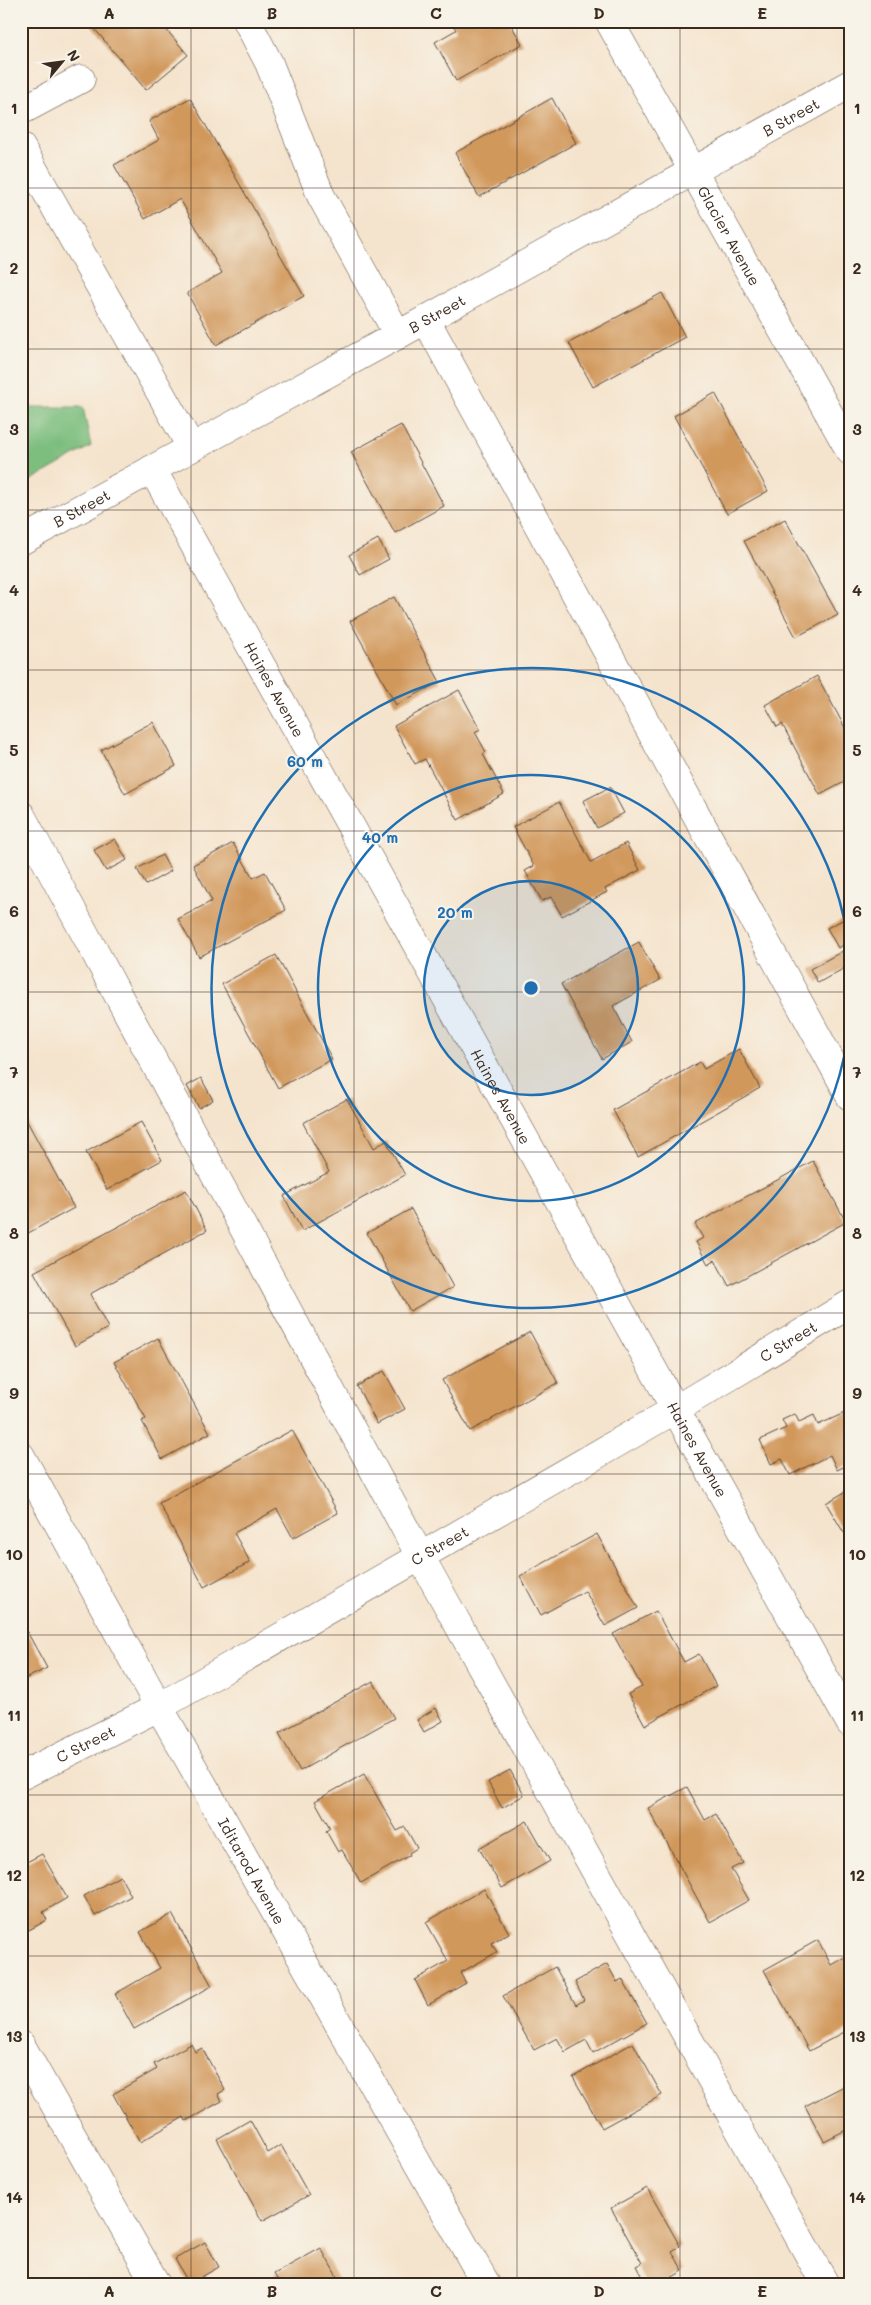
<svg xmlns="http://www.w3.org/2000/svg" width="871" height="2305" viewBox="0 0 871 2305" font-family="Mali,sans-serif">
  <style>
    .forest { fill: #7dbe7f; stroke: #5c744e }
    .building { fill: #d1985c }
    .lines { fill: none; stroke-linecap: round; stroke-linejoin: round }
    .minor-casing { stroke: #574638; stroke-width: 29 }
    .minor { stroke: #fff; stroke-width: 28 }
    .grid { fill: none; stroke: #3b2a1e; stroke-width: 1; stroke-opacity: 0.55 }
    .ring { fill: none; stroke: #1f6fb2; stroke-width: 2.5 }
    .labels { text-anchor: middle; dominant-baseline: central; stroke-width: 4; stroke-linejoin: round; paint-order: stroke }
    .street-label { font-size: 15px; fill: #3b2a1e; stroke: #f7f3e8 }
    .centre { fill: #1f6fb2; stroke: #f7f3e8; stroke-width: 2.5 }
    .ring-label { font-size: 15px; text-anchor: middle; font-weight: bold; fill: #1f6fb2; stroke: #f7f3e8; stroke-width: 4; stroke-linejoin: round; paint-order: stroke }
    .neatline { fill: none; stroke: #3b2a1e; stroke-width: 2 }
    .grid-label { font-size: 16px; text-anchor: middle; font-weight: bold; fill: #3b2a1e }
  </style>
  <rect width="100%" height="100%" fill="#f7f3e8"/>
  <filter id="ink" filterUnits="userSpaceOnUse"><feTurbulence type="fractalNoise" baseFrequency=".02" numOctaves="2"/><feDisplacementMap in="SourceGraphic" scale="10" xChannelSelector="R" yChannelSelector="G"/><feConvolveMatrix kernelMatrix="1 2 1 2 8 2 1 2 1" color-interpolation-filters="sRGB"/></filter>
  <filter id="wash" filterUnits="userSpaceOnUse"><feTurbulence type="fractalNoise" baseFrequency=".0096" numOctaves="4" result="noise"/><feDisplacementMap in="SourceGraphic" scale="20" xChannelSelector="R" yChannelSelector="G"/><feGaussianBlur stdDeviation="1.12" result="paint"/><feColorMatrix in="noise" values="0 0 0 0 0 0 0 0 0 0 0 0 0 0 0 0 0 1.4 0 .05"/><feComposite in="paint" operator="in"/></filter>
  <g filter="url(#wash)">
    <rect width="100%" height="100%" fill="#f5e4cd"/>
    <!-- forest -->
    <polygon class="forest" points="21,407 83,407 91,446 21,486"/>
    <g id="blocks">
      <!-- building -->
      <g class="building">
        <polygon points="88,21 159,21 188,55 146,90"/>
        <polygon points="451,21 509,21 522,44 456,81 435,42 456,30"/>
        <polygon points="190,98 304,296 216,345 187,293 222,273 180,199 145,219 114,165 159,140 149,121"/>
        <polygon points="552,98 576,143 479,197 455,153"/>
        <polygon points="662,293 685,337 593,387 569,343"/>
        <polygon points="715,393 768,491 727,514 674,416"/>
        <polygon points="401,425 444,506 395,533 351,452"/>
        <polygon points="785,519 838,615 796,637 744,541"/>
        <polygon points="378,539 389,559 360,575 349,555"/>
        <polygon points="394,597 440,682 396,705 350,621"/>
        <polygon points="817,676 850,737 850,779 820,795 782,724 777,727 765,705"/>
        <polygon points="459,690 480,729 475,732 486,752 483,754 504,794 458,820 425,759 415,764 394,726"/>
        <polygon points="153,722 176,766 125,794 101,750"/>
        <polygon points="610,787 624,813 597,828 583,801"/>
        <polygon points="559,802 591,862 626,843 640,870 605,889 607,892 562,916 551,897 542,901 525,871 534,866 513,827"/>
        <polygon points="115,839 127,860 106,871 94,850"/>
        <polygon points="233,843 253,878 265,872 286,910 199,957 178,919 212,901 193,865"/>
        <polygon points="162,855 171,871 146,885 137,869"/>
        <polygon points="850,916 850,942 838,948 827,928"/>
        <polygon points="639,942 660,980 613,1006 632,1042 602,1059 561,984"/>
        <polygon points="850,947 850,965 818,983 810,969"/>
        <polygon points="276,955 332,1059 278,1088 222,984"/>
        <polygon points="739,1049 760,1088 638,1157 613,1110 700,1062 704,1069"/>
        <polygon points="201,1078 213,1100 199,1108 187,1086"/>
        <polygon points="347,1099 374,1148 386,1141 405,1175 302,1231 284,1196 329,1172 303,1123"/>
        <polygon points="21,1110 74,1208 21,1237"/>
        <polygon points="141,1122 162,1160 107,1190 86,1152"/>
        <polygon points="813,1161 846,1222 729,1286 715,1260 708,1264 696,1242 703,1238 695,1224"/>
        <polygon points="186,1190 207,1230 90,1294 108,1328 75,1346 34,1272"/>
        <polygon points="411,1209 453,1287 410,1311 367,1233"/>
        <polygon points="530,1332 558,1383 470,1431 442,1380"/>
        <polygon points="158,1338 210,1433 162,1459 142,1421 146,1419 114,1362"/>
        <polygon points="384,1371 405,1409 377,1424 357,1386"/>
        <polygon points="849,1411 850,1464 837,1470 830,1455 790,1475 782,1459 771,1464 760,1440 786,1428 782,1420 795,1414 799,1422 814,1415 818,1425"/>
        <polygon points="292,1430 338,1513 293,1538 277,1509 234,1533 250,1562 204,1587 159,1503"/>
        <polygon points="850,1489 850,1530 844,1533 826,1503"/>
        <polygon points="597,1534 638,1608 605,1626 585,1591 541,1615 520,1576"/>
        <polygon points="656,1611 684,1662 699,1654 716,1686 645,1725 628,1694 642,1687 613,1634"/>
        <polygon points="25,1628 47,1668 21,1681 21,1630"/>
        <polygon points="373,1681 394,1718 300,1771 279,1733"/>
        <polygon points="436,1708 443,1721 424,1732 417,1720"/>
        <polygon points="510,1770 524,1795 502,1808 488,1782"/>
        <polygon points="364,1774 397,1831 405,1827 417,1848 409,1853 410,1855 361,1883 342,1850 338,1852 326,1831 330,1828 315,1801"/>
        <polygon points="687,1787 705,1820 716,1814 743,1863 731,1869 749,1900 710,1922 648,1808"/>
        <polygon points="527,1821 550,1861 502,1888 479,1848"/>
        <polygon points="42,1854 67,1898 43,1912 47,1920 29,1930 25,1922 21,1924 21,1865"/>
        <polygon points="120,1876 131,1896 95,1916 84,1896"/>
        <polygon points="484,1889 509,1933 491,1943 497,1952 460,1973 466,1983 428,2005 415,1980 448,1961 426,1922"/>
        <polygon points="172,1914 212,1986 134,2029 115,1994 160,1968 140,1932"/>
        <polygon points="818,1940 831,1965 850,1954 850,2029 809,2051 764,1970"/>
        <polygon points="607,1964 617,1982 622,1979 647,2023 593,2053 586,2040 565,2052 557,2038 534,2050 503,1996 555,1967 576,2005 584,2000 575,1982"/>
        <polygon points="633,2043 662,2095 602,2128 573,2077"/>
        <polygon points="191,2044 195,2052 202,2048 225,2090 218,2094 222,2101 186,2121 184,2117 140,2142 113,2094 157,2069 154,2064"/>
        <polygon points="850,2083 850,2128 824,2141 805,2106"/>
        <polygon points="250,2120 268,2153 281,2145 309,2195 262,2221 217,2139"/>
        <polygon points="647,2188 680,2246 672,2251 683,2271 660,2284 646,2284 636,2266 642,2263 611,2208"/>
        <polygon points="205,2242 219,2267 189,2284 175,2259"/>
        <polygon points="321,2248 341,2284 280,2284 274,2274"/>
      </g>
    </g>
  </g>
  <g filter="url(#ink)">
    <use href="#blocks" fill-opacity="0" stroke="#574638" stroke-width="1"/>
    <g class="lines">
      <!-- minor casing -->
      <g class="minor-casing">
        <g id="minor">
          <polyline points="247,21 269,63 321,196 398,335"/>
          <path id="s1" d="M 609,21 L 850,451"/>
          <polyline points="21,111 81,79"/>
          <polyline points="21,147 191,447"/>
          <polyline points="426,320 850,1096"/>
          <path id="s2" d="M 152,469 L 850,1723"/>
          <path id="s3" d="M 21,541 L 398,335 L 850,84"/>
          <polyline points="21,815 420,1556 825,2284"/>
          <path id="s4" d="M 21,1456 L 159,1707 L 486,2284"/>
          <path id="s5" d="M 21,1776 L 159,1707 L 676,1409 L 850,1304"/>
          <polyline points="21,2045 156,2284"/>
        </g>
      </g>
      <!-- minor -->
      <use href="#minor" class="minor"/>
    </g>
  </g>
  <!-- grid -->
  <path class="grid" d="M 191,21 L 191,2284M 354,21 L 354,2284M 517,21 L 517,2284M 680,21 L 680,2284M 21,188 L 850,188M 21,349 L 850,349M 21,510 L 850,510M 21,670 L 850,670M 21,831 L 850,831M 21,992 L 850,992M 21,1152 L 850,1152M 21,1313 L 850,1313M 21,1474 L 850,1474M 21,1635 L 850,1635M 21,1795 L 850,1795M 21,1956 L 850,1956M 21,2117 L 850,2117"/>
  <!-- distance rings -->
  <circle cx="531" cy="988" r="107" fill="#1f6fb2" fill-opacity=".12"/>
  <g class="ring">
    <circle cx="531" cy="988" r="107"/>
    <circle cx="531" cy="988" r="213"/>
    <path d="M850 1019A320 320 0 1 1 850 957"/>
  </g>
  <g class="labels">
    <!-- street labels -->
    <g class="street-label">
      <text stroke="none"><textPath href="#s3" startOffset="879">B Street</textPath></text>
      <text stroke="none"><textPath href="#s1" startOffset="246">Glacier Avenue</textPath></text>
      <text stroke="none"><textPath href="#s3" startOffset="474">B Street</textPath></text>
      <text stroke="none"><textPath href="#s3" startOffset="69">B Street</textPath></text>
      <text stroke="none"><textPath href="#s2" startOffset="252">Haines Avenue</textPath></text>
      <text stroke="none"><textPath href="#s2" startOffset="718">Haines Avenue</textPath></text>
      <text stroke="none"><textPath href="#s5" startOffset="882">C Street</textPath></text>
      <text stroke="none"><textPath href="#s2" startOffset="1122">Haines Avenue</textPath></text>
      <text stroke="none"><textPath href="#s5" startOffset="478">C Street</textPath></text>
      <text stroke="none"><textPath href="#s5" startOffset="72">C Street</textPath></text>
      <text stroke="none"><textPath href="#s4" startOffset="475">Iditarod Avenue</textPath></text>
    </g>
  </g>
  <circle cx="531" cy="988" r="8" class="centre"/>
  <g class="ring-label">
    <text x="305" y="767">60 m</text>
    <text x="380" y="843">40 m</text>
    <text x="455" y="918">20 m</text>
  </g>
  <!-- margin -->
  <rect width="871" height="2305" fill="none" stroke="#f7f3e8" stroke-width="55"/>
  <!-- north arrow -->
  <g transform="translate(62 62) rotate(61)" stroke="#f7f3e8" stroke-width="4" paint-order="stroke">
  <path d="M0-4L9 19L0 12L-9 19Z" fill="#3b2a1e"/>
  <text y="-8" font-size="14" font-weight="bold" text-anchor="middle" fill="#3b2a1e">N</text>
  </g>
  <rect x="28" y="28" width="816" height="2250" class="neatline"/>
  <g class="grid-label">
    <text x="109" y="19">A</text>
    <text x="272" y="19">B</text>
    <text x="436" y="19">C</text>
    <text x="599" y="19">D</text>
    <text x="762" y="19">E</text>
    <text x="14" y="114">1</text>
    <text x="857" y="114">1</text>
    <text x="14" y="274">2</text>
    <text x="857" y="274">2</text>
    <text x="14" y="435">3</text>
    <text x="857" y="435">3</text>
    <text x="14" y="596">4</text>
    <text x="857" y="596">4</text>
    <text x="14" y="756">5</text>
    <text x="857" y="756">5</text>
    <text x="14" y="917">6</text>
    <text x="857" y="917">6</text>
    <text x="14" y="1078">7</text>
    <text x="857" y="1078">7</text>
    <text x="14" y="1239">8</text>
    <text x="857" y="1239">8</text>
    <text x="14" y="1399">9</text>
    <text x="857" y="1399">9</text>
    <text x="14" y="1560">10</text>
    <text x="857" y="1560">10</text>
    <text x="14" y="1721">11</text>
    <text x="857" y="1721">11</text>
    <text x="14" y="1881">12</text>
    <text x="857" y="1881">12</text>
    <text x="14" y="2042">13</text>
    <text x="857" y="2042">13</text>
    <text x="14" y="2203">14</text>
    <text x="857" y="2203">14</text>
    <text x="109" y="2297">A</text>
    <text x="272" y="2297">B</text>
    <text x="436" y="2297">C</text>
    <text x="599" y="2297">D</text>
    <text x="762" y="2297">E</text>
  </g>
</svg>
